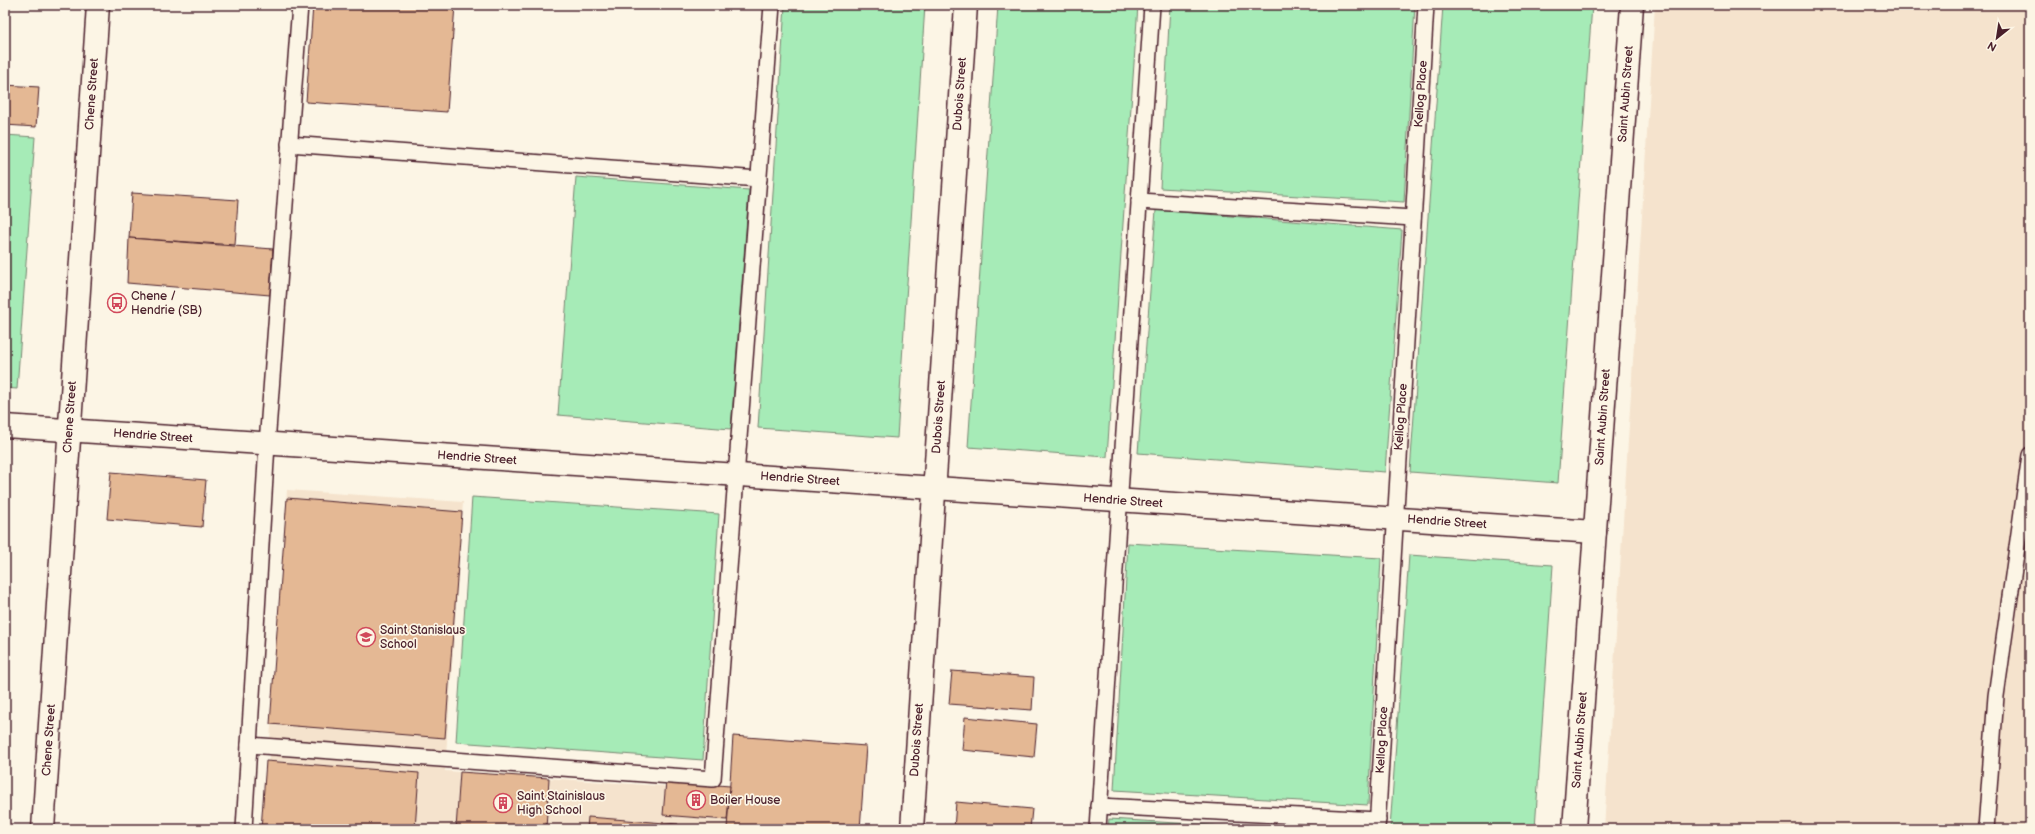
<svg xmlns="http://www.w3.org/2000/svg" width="2035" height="834" viewBox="0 0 2035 834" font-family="'Balsamiq Sans',sans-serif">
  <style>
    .built { fill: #f5e3cd }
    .green { fill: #a6ebb7; stroke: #788571 }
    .building { fill: #e4b894; stroke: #4a1f2b }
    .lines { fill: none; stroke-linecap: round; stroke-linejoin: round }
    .lane-casing { stroke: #4a1f2b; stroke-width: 18 }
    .street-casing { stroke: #4a1f2b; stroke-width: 25 }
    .secondary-casing { stroke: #4a1f2b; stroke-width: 25 }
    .lane { stroke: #fcf5e5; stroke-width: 15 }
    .street { stroke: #fcf5e5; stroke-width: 22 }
    .secondary { stroke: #fcf5e5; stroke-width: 22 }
    .labels { text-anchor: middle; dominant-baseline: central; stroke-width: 3.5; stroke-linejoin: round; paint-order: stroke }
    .street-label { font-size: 12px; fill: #4a1f2b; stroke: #fcf5e5 }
    .poi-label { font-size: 12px; fill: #4a1f2b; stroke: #fcf5e5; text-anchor: start }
  </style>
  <rect width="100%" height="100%" fill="#fcf5e5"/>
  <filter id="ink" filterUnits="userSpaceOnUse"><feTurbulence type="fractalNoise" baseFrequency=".025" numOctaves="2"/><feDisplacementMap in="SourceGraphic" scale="8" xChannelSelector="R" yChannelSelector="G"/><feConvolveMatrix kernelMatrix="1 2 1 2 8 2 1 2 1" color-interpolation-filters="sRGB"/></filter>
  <g filter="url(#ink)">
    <!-- built -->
    <g class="built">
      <polygon points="1655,5 2030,5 2030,829 1604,829"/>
      <polygon points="287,490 463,502 445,771 733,791 731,829 264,829"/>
    </g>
    <!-- green -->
    <g class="green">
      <polygon points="785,5 925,5 897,438 758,428"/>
      <polygon points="998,5 1138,5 1107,457 968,447"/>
      <polygon points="1170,5 1415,5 1404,202 1160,188"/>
      <polygon points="1443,5 1592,5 1558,483 1410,472"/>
      <polygon points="5,135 35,137 17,389 5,388"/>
      <polygon points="576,177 749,190 731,429 558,415"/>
      <polygon points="1156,210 1402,230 1385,472 1138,453"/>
      <polygon points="472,497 719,514 703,760 456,742"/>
      <polygon points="1128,543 1381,558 1368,805 1114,790"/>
      <polygon points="1409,555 1553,565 1535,829 1390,829"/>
      <polygon points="1109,819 1277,829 1108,829"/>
    </g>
    <!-- building -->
    <g class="building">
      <polygon points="313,5 455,5 447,112 306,102"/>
      <polygon points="5,85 39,87 36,127 5,125"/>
      <polygon points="132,193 238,200 235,245 129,238"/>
      <polygon points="129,238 273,249 270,295 127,283"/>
      <polygon points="111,472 206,480 202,527 107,519"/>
      <polygon points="287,498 462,512 445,738 270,724"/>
      <polygon points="952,671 1034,677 1032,710 949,704"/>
      <polygon points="965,717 1037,724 1034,757 962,750"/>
      <polygon points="733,736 866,746 860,829 727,829"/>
      <polygon points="266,761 419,773 415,829 261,829"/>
      <polygon points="460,772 549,778 546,829 456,829"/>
      <polygon points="666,781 730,786 727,820 663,815"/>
      <polygon points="956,802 1032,809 1030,829 954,829"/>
      <polygon points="588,817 678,824 677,829 587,829"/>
    </g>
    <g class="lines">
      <!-- lane casing -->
      <g class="lane-casing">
        <g id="lane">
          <polyline points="289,144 759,179"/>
          <polyline points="1139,201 1413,218"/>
          <polyline points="249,745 713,779 772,5"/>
          <polyline points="1099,806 1378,820"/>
          <polyline points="244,829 267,444 300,5"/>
          <polyline points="1098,829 1152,5"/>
          <polyline points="1377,829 1426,5"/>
          <polyline points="1986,829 1996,696 2030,455"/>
        </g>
      </g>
      <!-- street casing -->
      <g class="street-casing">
        <g id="street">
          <polyline points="5,426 1595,532"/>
          <polyline points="912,829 966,5"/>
          <polyline points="1574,829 1632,5"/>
        </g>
      </g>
      <!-- secondary casing -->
      <g class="secondary-casing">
        <polyline id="secondary" points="43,829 98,5"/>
      </g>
      <!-- lane -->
      <use href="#lane" class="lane"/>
      <!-- street -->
      <use href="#street" class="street"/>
      <!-- secondary -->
      <use href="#secondary" class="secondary"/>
    </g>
  </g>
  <!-- icons -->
  <defs>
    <g id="bus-ring" transform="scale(1)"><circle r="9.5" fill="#fcf5e5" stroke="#d1495b" stroke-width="1.5"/><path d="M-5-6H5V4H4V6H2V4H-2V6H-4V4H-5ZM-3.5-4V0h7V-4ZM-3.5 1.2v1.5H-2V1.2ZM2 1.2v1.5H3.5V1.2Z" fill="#d1495b"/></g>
    <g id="school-ring" transform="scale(1)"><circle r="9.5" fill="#fcf5e5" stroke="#d1495b" stroke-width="1.5"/><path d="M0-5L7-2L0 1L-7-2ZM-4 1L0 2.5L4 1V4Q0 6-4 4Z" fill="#d1495b"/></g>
    <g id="building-ring" transform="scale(1)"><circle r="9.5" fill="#fcf5e5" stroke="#d1495b" stroke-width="1.5"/><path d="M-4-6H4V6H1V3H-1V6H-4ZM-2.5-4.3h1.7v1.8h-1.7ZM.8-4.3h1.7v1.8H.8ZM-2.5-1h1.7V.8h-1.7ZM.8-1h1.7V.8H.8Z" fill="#d1495b"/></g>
  </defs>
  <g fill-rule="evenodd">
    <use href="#bus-ring" x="117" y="303"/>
    <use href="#school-ring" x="366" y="637"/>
    <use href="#building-ring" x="696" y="800"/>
    <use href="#building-ring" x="503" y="803"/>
  </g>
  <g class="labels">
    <!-- street labels -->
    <g class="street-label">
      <text transform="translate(92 94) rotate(-86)">Chene Street</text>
      <text transform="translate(960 94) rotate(-86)">Dubois Street</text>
      <text transform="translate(1421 94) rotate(-86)">Kellog Place</text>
      <text transform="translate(1626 94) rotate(-86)">Saint Aubin Street</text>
      <text transform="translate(70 417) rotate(-86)">Chene Street</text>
      <text transform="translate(939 417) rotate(-86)">Dubois Street</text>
      <text transform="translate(1401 417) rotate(-86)">Kellog Place</text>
      <text transform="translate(1603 417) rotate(-86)">Saint Aubin Street</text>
      <text transform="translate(153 436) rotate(4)">Hendrie Street</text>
      <text transform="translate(477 458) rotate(4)">Hendrie Street</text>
      <text transform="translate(800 479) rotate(4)">Hendrie Street</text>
      <text transform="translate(1123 501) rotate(4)">Hendrie Street</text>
      <text transform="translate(1447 522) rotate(4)">Hendrie Street</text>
      <text transform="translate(49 740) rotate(-86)">Chene Street</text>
      <text transform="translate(917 740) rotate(-86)">Dubois Street</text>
      <text transform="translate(1382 740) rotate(-87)">Kellog Place</text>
      <text transform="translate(1580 740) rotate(-86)">Saint Aubin Street</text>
    </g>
    <!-- poi labels -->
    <g class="poi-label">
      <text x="131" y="296">Chene /<tspan x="131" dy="14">Hendrie (SB)</tspan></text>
      <text x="380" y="630">Saint Stanislaus<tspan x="380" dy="14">School</tspan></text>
      <text x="517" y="796">Saint Stainislaus<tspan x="517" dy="14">High School</tspan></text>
      <text x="710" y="800">Boiler House</text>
    </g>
  </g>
  <!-- margin -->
  <rect width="2035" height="834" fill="none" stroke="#fcf5e5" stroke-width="20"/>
  <rect x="10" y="10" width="2015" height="814" fill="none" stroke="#4a1f2b" stroke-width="1.5" filter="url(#ink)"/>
  <!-- north arrow -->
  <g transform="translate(1997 38) rotate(210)" stroke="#fcf5e5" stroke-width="3" paint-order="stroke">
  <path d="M0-3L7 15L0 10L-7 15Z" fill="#4a1f2b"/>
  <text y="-6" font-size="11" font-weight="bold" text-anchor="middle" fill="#4a1f2b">N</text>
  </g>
</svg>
